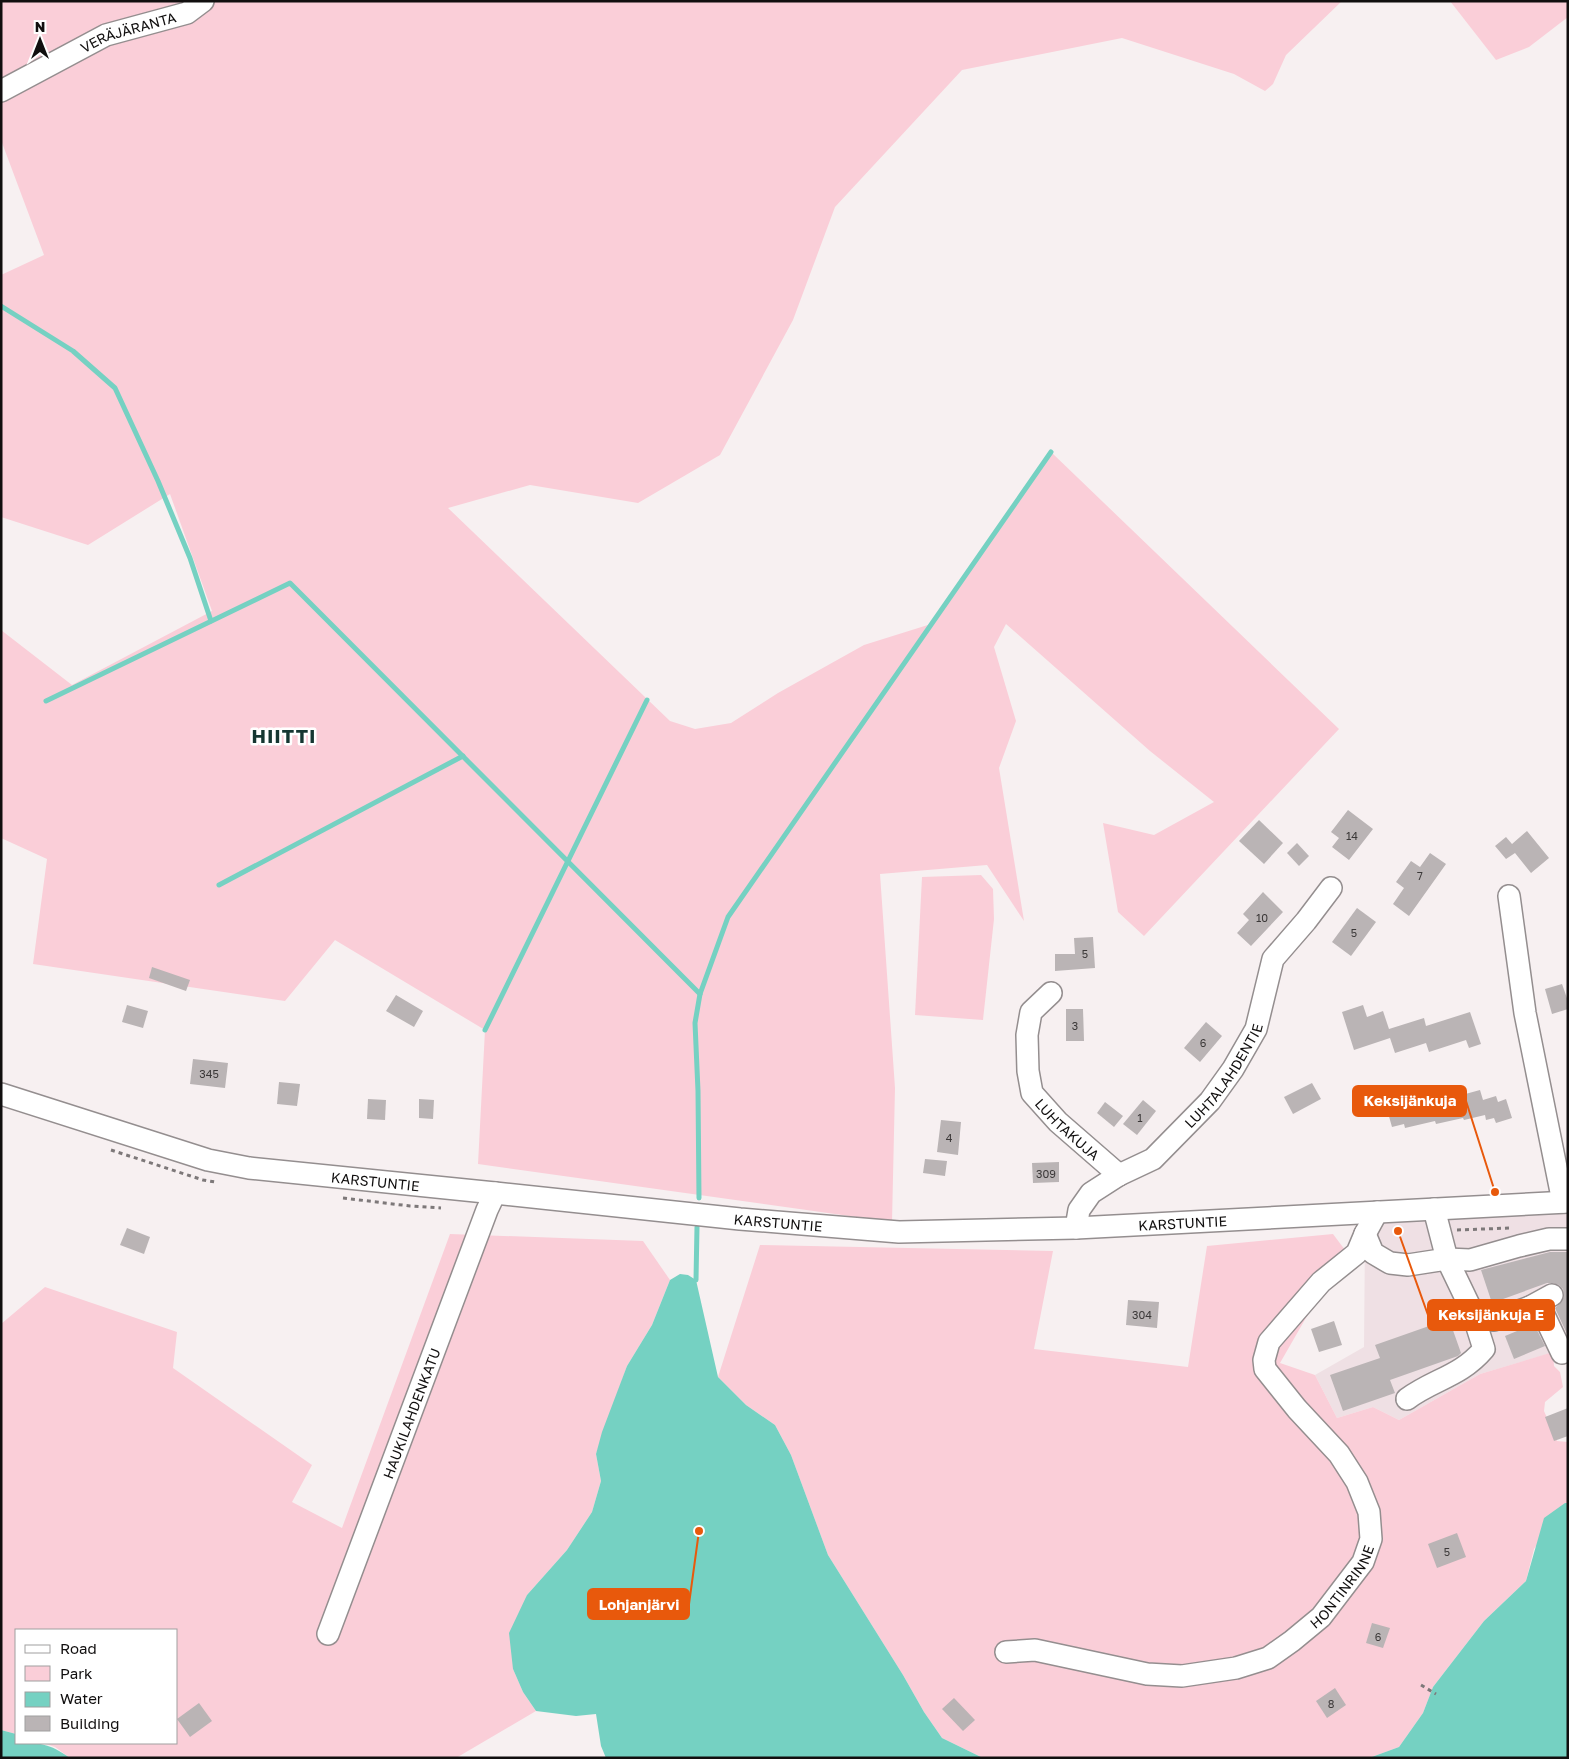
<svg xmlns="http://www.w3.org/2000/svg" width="1569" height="1759" viewBox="0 0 1569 1759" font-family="'Golos Text',sans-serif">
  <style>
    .built { fill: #efe0e4 }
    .green { fill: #faced8 }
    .water { fill: #75d1c2 }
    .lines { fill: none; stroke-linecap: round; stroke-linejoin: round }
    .stream { stroke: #75d1c2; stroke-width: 5 }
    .building { fill: #bab4b5 }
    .minor-casing { stroke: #948e8f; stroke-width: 24 }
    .path { stroke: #7d7879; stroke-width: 3; stroke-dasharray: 4 4; stroke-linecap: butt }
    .minor { stroke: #fff; stroke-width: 21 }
    .labels { text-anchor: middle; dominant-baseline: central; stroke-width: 5; stroke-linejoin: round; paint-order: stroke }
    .number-label { font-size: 11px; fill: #3b3838 }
    .street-label { font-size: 14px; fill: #110f0f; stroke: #fff }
    .district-label { font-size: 19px; font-weight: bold; letter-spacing: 1px; fill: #153631; stroke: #fff }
    .leader { fill: none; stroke: #e8590c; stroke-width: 2 }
    .callout-dot { fill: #e8590c; stroke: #fff; stroke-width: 2 }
    .callout { fill: #e8590c; stroke: #e8590c; stroke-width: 2 }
    .callout-label { font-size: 15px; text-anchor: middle; font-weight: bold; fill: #fff }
  </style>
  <rect width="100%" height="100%" fill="#f7f0f1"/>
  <!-- built -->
  <polygon class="built" points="1568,1202 1568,1348 1480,1374 1399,1420 1373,1407 1337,1418 1315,1375 1364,1347 1365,1234 1377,1212"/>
  <!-- green -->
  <g class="green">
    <polygon points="1,1 1342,1 1286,55 1273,84 1265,91 1234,74 1122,38 962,70 835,207 793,320 720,455 638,503 530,485 448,508 670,721 695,729 731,723 778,693 864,645 931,624 1051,452 1339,729 1144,936 1118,912 1103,823 1154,835 1214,802 1150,751 1006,624 994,647 1016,721 999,768 1024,921 987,865 880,874 895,1088 892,1222 478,1164 485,1030 335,940 285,1001 33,964 47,859 1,838 1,630 72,685 212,611 170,494 88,545 1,517 1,275 44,255 1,140"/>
    <polygon points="1450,1 1568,1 1568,17 1529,47 1496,60"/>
    <polygon points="981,875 993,889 994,919 983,1020 915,1015 922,877"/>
    <polygon points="450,1234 643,1241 670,1280 652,1325 627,1366 596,1454 601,1481 592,1512 567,1550 527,1595 513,1669 523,1692 536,1711 456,1758 70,1758 55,1747 43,1743 176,1743 176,1630 16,1630 16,1734 1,1730 1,1324 45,1287 177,1332 173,1368 312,1465 292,1502 342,1528"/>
    <polygon points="1333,1234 1345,1250 1280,1363 1315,1375 1337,1418 1373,1407 1399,1420 1480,1374 1553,1352 1554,1366 1560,1372 1563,1387 1545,1402 1544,1411 1557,1441 1568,1442 1568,1503 1565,1503 1534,1549 1526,1581 1484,1621 1433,1687 1423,1713 1399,1747 1369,1758 983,1758 942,1738 924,1712 903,1675 828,1555 791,1455 775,1425 746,1405 718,1377 760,1245 1053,1251 1034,1349 1188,1367 1207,1246"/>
  </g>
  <!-- water -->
  <g class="water">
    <polygon points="680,1274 688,1275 696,1280 718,1377 746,1405 775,1425 791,1455 828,1555 903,1675 924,1712 942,1738 983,1758 606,1758 601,1746 596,1714 576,1716 536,1711 523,1692 513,1669 509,1633 527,1595 567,1550 592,1512 601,1481 596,1454 602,1432 627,1366 652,1325 670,1280"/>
    <polygon points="1565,1503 1568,1503 1568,1758 1369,1758 1399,1747 1423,1713 1433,1687 1484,1621 1526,1581 1544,1518"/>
    <path d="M 1,1730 L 16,1734 L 16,1743 C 42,1743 48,1743 70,1758 L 1,1758 Z"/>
  </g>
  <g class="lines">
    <!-- stream -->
    <g class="stream">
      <polyline points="1,306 73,351 115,388 158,481 190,558 211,621"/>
      <polyline points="46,701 290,583 700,994"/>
      <polyline points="219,885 463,756"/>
      <polyline points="485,1030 647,700"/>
      <polyline points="699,1198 698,1091 695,1023 700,994 728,917 1051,452"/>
      <polyline points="696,1280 697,1227"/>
    </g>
  </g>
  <!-- building -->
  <g class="building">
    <polygon points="1348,810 1373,829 1349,860 1332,847 1339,838 1331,832"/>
    <polygon points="1259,820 1283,843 1264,864 1239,841"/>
    <polygon points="1527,831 1549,858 1531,873 1515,853 1506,859 1495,846 1506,837 1512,844"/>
    <polygon points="1297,843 1309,856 1299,866 1287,853"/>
    <polygon points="1430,853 1446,864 1409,916 1393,904 1404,888 1396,882 1411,861 1420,867"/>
    <polygon points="1263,892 1283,912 1251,946 1237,933 1249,920 1243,914"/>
    <polygon points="1357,908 1376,922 1351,956 1332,942"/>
    <polygon points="1093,937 1095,968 1055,971 1055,954 1075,954 1074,938"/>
    <polygon points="152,967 190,980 186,991 149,978"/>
    <polygon points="1562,984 1568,1001 1568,1009 1552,1014 1545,989"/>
    <polygon points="396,995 423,1011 414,1027 386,1011"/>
    <polygon points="127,1005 148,1011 143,1028 122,1022"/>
    <polygon points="1363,1005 1367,1017 1383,1011 1389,1029 1424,1018 1426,1026 1470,1012 1481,1044 1469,1048 1466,1040 1429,1052 1426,1043 1395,1053 1390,1038 1354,1050 1342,1012"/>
    <polygon points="1066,1009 1083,1009 1084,1041 1066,1041"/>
    <polygon points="1206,1022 1222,1036 1200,1062 1184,1048"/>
    <polygon points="193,1059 228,1063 225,1088 190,1084"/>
    <polygon points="279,1082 300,1084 297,1106 277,1104"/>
    <polygon points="1312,1083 1321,1099 1293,1114 1284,1097"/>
    <polygon points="1457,1090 1458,1096 1480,1090 1483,1100 1496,1096 1498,1102 1506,1099 1512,1118 1496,1123 1494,1118 1486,1120 1485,1115 1464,1120 1463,1118 1436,1124 1435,1121 1405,1128 1404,1124 1392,1127 1386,1106 1414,1099 1414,1096 1432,1091 1433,1096"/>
    <polygon points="368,1099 386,1100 385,1120 367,1119"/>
    <polygon points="419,1099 434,1100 433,1119 419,1118"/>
    <polygon points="1143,1100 1156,1111 1137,1135 1123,1124"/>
    <polygon points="1105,1102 1123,1116 1114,1127 1097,1113"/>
    <polygon points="941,1120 961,1122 958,1155 937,1152"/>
    <polygon points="925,1159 947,1161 945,1176 923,1173"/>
    <polygon points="1059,1162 1059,1182 1033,1183 1032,1163"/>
    <polygon points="127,1228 150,1237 144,1254 120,1245"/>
    <polygon points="1550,1252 1568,1252 1568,1336 1555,1308 1562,1302 1564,1296 1563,1289 1559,1285 1553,1283 1547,1283 1492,1303 1481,1270"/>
    <polygon points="1128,1300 1159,1302 1157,1328 1126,1325"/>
    <polygon points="1449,1319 1461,1353 1458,1356 1390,1380 1395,1393 1343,1411 1330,1375 1380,1358 1375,1345"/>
    <polygon points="1334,1321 1342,1345 1319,1352 1311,1329"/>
    <polygon points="1534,1324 1545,1346 1514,1359 1505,1336"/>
    <polygon points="1568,1408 1568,1436 1554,1441 1545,1417"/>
    <polygon points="1457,1533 1466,1557 1437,1568 1428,1544"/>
    <polygon points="1372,1623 1390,1628 1383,1648 1366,1643"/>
    <polygon points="1335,1688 1346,1705 1327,1718 1316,1701"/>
    <polygon points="954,1698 975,1720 963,1731 942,1709"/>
    <polygon points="199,1703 212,1721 190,1737 177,1719"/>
  </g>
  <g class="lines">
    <!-- minor casing -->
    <g class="minor-casing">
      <g id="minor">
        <path id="s1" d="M 1,91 L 106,35 L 187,13 L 203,1"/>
        <polyline points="1509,896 1525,1013 1563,1202"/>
        <path id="s2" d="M 1051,993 L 1031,1012 L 1027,1035 L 1028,1071 L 1032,1093 L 1058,1122 L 1119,1175"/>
        <path id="s3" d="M 1,1094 L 208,1160 L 249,1168 L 495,1193 L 740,1219 L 899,1232 L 1076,1228 L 1568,1202"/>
        <polyline points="1434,1209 1447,1259 1472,1311 1483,1319 1494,1320 1530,1307 1542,1311 1562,1353"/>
        <path id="s4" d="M 1076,1228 L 1079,1210 L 1091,1193 L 1119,1175 L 1153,1159 L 1210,1101 L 1233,1069 L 1256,1029 L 1273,959 L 1306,921 L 1331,888"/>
        <polyline points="1365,1234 1373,1253 1390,1263 1408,1265 1447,1259 1470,1260 1519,1246 1549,1239 1568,1239"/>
        <polyline points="1530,1307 1552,1295"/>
        <path d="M 1407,1399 C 1434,1379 1460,1377 1484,1349 L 1472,1311"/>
        <path id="s5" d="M 328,1634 L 487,1210 L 495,1193"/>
        <path id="s6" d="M 1006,1652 L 1035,1650 L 1147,1674 L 1182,1676 L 1236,1668 L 1268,1658 L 1292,1641 L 1321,1617 L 1363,1562 L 1371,1539 L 1369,1512 L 1357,1482 L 1339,1454 L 1297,1409 L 1265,1369 L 1264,1360 L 1269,1342 L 1321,1282 L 1357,1253 L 1365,1234 L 1377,1212"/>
      </g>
    </g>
    <!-- path -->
    <g class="path">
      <polyline points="111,1150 203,1180 215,1182"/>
      <polyline points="343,1198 410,1206 441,1208"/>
      <polyline points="1457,1230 1511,1228"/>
      <polyline points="1421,1685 1436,1694"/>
    </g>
    <!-- minor -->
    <use href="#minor" class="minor"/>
  </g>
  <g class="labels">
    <!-- number labels -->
    <g class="number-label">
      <text x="1352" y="835">14</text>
      <text x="1420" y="875">7</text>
      <text x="1262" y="917">10</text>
      <text x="1354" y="932">5</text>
      <text x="1085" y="953">5</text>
      <text x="1075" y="1025">3</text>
      <text x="1203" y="1042">6</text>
      <text x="209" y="1073">345</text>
      <text x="1140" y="1117">1</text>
      <text x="949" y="1137">4</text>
      <text x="1046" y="1173">309</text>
      <text x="1142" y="1314">304</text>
      <text x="1447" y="1551">5</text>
      <text x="1378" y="1636">6</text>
      <text x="1331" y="1703">8</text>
    </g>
    <!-- street labels -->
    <g class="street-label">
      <text stroke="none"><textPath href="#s1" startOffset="141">VERÄJÄRANTA</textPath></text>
      <text stroke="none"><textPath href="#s4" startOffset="220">LUHTALAHDENTIE</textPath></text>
      <text stroke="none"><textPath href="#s2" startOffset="160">LUHTAKUJA</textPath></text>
      <text stroke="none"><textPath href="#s3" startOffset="386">KARSTUNTIE</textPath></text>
      <text stroke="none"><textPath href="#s3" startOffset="791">KARSTUNTIE</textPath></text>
      <text stroke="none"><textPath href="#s3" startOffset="1196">KARSTUNTIE</textPath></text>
      <text stroke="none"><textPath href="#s5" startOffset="236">HAUKILAHDENKATU</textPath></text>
      <text stroke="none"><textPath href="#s6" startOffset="371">HONTINRINNE</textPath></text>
    </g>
    <!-- district labels -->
    <g class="district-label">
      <text x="284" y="735">HIITTI</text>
    </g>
  </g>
  <!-- callouts -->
  <path class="leader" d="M1495 1192L1466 1101M1398 1231L1428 1315M699 1531L689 1604"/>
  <g class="callout-dot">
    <circle cx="1495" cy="1192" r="5"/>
    <circle cx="1398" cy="1231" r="5"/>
    <circle cx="699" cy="1531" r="5"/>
  </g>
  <g class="callout">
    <rect x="1353" y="1086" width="113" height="30" rx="5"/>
    <rect x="1428" y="1300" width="126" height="30" rx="5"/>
    <rect x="588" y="1589" width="101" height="30" rx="5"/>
  </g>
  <g class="callout-label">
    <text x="1410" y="1106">Keksijänkuja</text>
    <text x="1491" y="1320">Keksijänkuja E</text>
    <text x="639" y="1610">Lohjanjärvi</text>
  </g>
  <!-- border -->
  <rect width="1569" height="1759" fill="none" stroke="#110f0f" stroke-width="5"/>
  <!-- legend -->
  <rect x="15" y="1629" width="162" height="115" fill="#ffffff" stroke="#a09f9f"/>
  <rect x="25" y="1645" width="25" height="8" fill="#ffffff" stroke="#a09f9f"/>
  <text x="60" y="1654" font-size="15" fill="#110f0f">Road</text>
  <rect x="25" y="1666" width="25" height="15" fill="#faced8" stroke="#a09f9f"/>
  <text x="60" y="1679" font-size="15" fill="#110f0f">Park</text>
  <rect x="25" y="1692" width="25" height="15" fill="#75d1c2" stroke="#a09f9f"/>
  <text x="60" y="1704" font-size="15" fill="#110f0f">Water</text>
  <rect x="25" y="1716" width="25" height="15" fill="#bab4b5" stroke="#a09f9f"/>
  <text x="60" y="1729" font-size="15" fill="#110f0f">Building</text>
  <!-- north arrow -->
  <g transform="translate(40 40)" stroke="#ffffff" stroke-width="4" paint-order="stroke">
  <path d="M0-4L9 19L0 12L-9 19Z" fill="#110f0f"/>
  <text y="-8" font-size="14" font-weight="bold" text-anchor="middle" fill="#110f0f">N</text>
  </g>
</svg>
